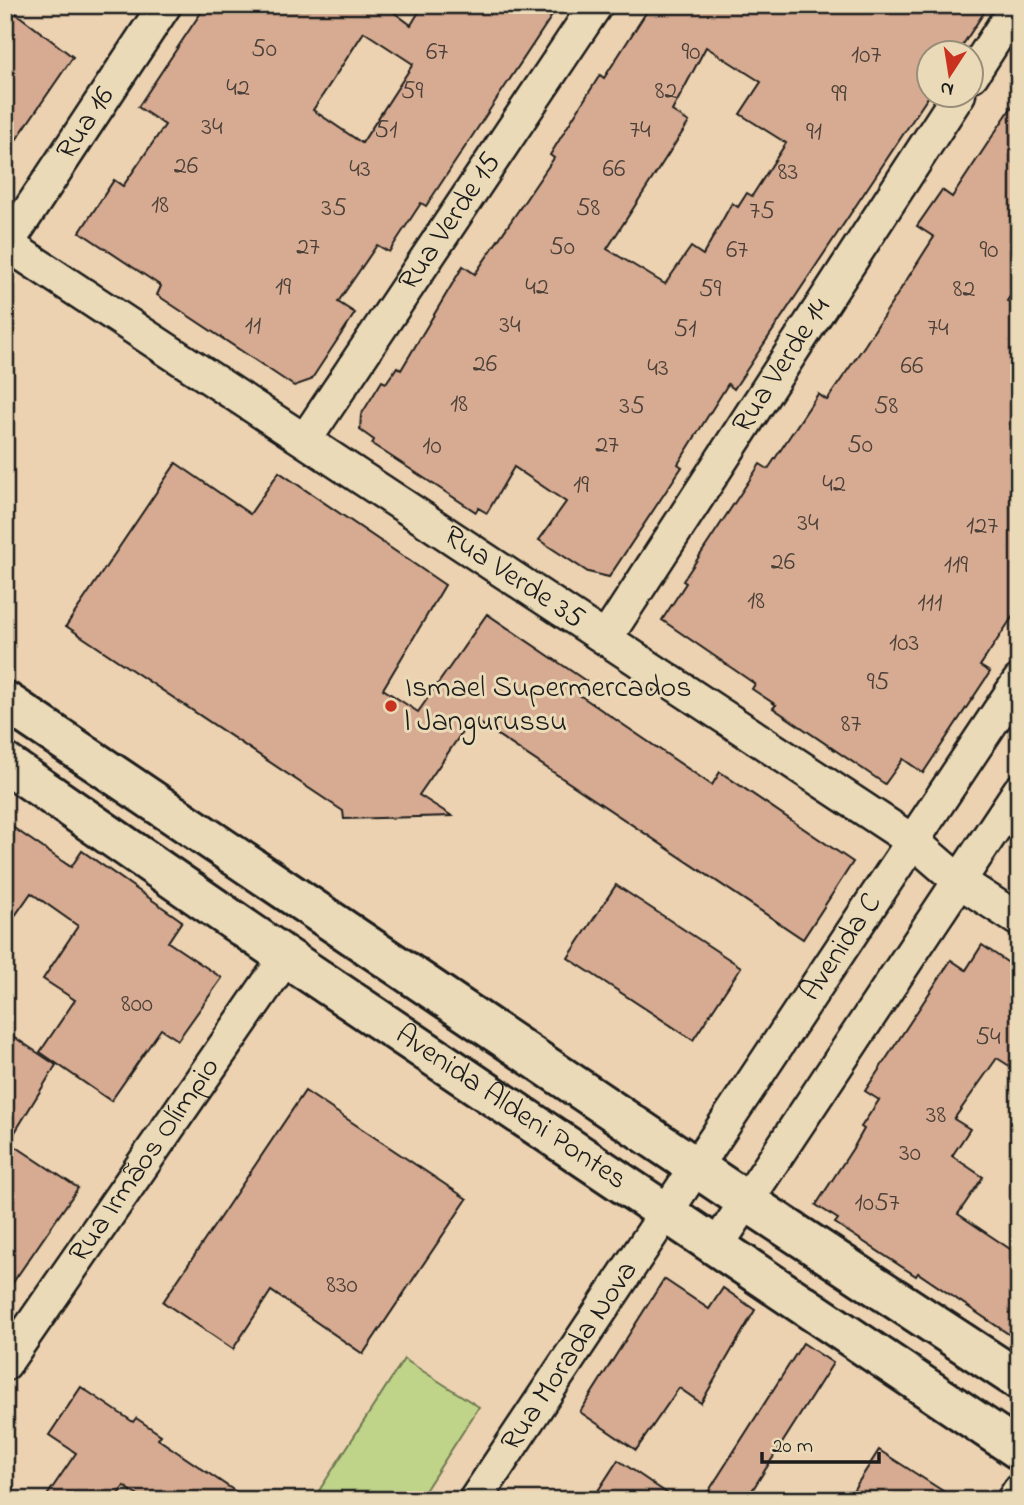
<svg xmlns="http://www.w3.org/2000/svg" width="1024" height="1505" viewBox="0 0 1024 1505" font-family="'Indie Flower',sans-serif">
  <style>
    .green { fill: #c0d489; stroke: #6e7852; stroke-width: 2 }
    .building { fill: #d7ab91; stroke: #1c1c1c; stroke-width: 2; fill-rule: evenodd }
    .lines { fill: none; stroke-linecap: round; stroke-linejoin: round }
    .minor-casing { stroke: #1c1c1c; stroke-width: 37 }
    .secondary-casing { stroke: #1c1c1c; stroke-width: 44 }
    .minor { stroke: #ebdab7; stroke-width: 32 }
    .secondary { stroke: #ebdab7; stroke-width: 38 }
    .poi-dot { fill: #c8321e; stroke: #ebdab7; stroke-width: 2.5 }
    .labels { text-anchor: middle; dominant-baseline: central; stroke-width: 6; stroke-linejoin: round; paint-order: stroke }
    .number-label { font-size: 26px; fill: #4b4039 }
    .street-label { font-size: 30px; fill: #1c1c1c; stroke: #ebdab7 }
    .poi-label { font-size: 30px; fill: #1c1c1c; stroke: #ebdab7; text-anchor: start }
  </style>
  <rect width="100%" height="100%" fill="#ecd2b0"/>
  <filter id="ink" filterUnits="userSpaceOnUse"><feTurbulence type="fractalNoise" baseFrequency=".0143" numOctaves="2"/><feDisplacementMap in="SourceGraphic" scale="14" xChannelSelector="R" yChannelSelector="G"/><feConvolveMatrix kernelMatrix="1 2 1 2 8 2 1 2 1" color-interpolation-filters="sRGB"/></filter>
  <g filter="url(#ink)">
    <!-- green -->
    <polygon class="green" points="404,1359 479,1407 419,1500 313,1500"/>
    <!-- building -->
    <g class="building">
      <polygon points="5,5 73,57 5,156"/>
      <path d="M 206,5 L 384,5 L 411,25 L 423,5 L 559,5 L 426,206 L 421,203 L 389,252 L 377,245 L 338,302 L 355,313 L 311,380 L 294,386 L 157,295 L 161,286 L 80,232 L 114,180 L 123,186 L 165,125 L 138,107 ZM 364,32 L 413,64 L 362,143 L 313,110 Z"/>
      <path d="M 651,5 L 989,5 L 958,52 L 929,52 L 930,94 L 734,389 L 728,384 L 678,464 L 682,467 L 609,577 L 588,572 L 539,540 L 566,502 L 514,467 L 487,513 L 478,508 L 476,512 L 372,444 L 374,440 L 360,430 L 361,415 L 382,381 L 386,383 L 397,367 L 401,370 L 463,266 L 475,274 L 554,158 L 550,155 L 574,116 L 600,75 L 604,78 ZM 706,47 L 761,82 L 740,114 L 786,143 L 752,196 L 747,193 L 738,207 L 732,203 L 703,255 L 691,247 L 665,284 L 607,249 L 689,122 L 672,111 Z"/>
      <polygon points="1019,96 1019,283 1007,301 1019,308 1019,607 980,666 990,672 923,773 903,759 885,784 773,708 776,705 752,689 755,684 662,620 686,583 683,581 760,464 768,469 818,394 827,400 865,345 934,237 917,226 942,190 952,197"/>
      <polygon points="176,463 250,514 279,472 445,585 383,689 418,712 487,614 586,681 578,694 712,785 720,772 853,862 803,939 472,718 419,795 452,816 344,819 343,811 66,626"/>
      <polygon points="5,822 71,867 82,851 182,921 168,942 222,978 178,1040 161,1029 111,1101 40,1052 75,1000 43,979 78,926 31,893 5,930"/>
      <polygon points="616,885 741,967 693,1040 568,958"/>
      <polygon points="982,945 1019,970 1019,1072 997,1058 954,1119 970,1129 952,1156 983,1177 958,1214 1019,1255 1019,1341 918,1273 916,1276 835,1223 838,1219 816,1205 855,1145 864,1129 861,1127 879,1100 865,1091 951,960 966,970"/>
      <polygon points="5,1031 56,1065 9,1142 78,1188 5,1294"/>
      <polygon points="305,1091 467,1199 363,1354 271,1291 233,1349 163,1302"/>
      <polygon points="664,1279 709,1309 723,1288 755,1310 701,1403 679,1388 636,1450 580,1412"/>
      <polygon points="803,1343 833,1363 746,1500 703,1500"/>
      <polygon points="81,1387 133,1422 136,1418 161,1435 158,1439 248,1500 144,1500 124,1486 115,1500 44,1500 76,1453 49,1435"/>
      <polygon points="879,1450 957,1500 847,1500"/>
      <polygon points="618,1460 677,1500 592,1500"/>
    </g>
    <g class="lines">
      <!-- minor casing -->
      <g class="minor-casing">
        <g id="minor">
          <polyline points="972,75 1017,5"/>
          <path id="s1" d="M 5,243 L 914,842 L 959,881 L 1019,920"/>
          <path id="s2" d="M 7,244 L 165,5"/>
          <path id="s3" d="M 305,440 L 596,5"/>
          <path id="s4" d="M 606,638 L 959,94"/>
          <polyline points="716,1247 1019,791"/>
          <path id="s5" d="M 5,1364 L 286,957"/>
          <path id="s6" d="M 475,1500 L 1019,681"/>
          <polyline points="1013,1500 1019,1491"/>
        </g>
      </g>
      <!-- secondary casing -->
      <g class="secondary-casing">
        <g id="secondary">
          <polyline points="5,701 746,1201 1019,1380"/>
          <path id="s7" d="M 5,763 L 286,957 L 1019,1450"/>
        </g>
      </g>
      <!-- minor -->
      <use href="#minor" class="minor"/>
      <!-- secondary -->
      <use href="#secondary" class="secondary"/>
    </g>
  </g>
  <!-- markers -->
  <circle class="poi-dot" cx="391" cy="706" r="7"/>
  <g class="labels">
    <!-- number labels -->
    <g class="number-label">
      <text x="264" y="50">50</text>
      <text x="437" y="53">67</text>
      <text x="691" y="53">90</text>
      <text x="866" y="56">107</text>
      <text x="238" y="89">42</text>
      <text x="412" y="92">59</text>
      <text x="666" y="92">82</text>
      <text x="839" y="95">99</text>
      <text x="212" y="128">34</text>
      <text x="386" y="131">51</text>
      <text x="640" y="131">74</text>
      <text x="814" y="133">91</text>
      <text x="186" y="167">26</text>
      <text x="360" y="170">43</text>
      <text x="614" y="170">66</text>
      <text x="788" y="173">83</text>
      <text x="160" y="206">18</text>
      <text x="334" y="209">35</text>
      <text x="588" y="209">58</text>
      <text x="762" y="212">75</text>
      <text x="308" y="248">27</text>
      <text x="562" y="248">50</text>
      <text x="737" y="251">67</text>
      <text x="989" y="251">90</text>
      <text x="283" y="288">19</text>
      <text x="537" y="288">42</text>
      <text x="710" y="290">59</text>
      <text x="964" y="290">82</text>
      <text x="510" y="326">34</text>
      <text x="253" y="327">11</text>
      <text x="938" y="329">74</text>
      <text x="685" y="330">51</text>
      <text x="485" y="365">26</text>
      <text x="912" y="367">66</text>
      <text x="658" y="369">43</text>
      <text x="459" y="405">18</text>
      <text x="632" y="407">35</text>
      <text x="886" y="407">58</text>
      <text x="607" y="446">27</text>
      <text x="860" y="446">50</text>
      <text x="432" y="447">10</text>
      <text x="834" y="485">42</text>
      <text x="581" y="486">19</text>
      <text x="808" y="524">34</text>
      <text x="982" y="527">127</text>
      <text x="783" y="563">26</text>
      <text x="956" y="566">119</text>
      <text x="756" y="602">18</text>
      <text x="930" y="604">111</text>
      <text x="904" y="644">103</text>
      <text x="878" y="683">95</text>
      <text x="851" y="725">87</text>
      <text x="137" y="1005">800</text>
      <text x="988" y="1038">54</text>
      <text x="936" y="1116">38</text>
      <text x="910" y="1154">30</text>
      <text x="877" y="1204">1057</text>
      <text x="342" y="1286">830</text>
    </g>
    <!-- street labels -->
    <g class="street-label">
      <text stroke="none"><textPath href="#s2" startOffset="144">Rua 16</textPath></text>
      <text stroke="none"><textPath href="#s3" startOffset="262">Rua Verde 15</textPath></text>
      <text stroke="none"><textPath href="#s4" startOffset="324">Rua Verde 14</textPath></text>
      <text stroke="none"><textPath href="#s1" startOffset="609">Rua Verde 35</textPath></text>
      <text stroke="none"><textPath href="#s6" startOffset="663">Avenida C</textPath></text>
      <text stroke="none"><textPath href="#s7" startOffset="612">Avenida Aldeni Pontes</textPath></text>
      <text stroke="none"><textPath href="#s5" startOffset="247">Rua Irmãos Olímpio</textPath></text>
      <text stroke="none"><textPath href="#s6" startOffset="172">Rua Morada Nova</textPath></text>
    </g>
    <!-- poi labels -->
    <g class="poi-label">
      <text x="405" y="689">Ismael Supermercados<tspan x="405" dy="34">| Jangurussu</tspan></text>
    </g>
  </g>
  <!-- margin -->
  <rect width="1024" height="1505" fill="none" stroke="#ebdab7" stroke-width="28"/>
  <rect x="14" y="14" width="996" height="1477" fill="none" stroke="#1c1c1c" stroke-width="2.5" filter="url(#ink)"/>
  <!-- north arrow -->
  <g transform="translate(950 74) rotate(192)"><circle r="33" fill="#ebdab7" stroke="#988e79" stroke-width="2"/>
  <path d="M0-5L12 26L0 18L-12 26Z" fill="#c8321e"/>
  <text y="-10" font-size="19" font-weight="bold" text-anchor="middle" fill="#1c1c1c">N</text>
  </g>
  <!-- scale -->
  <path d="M762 1452v10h117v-10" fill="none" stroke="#1c1c1c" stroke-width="3.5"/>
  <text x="772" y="1452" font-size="21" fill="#1c1c1c" stroke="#ebdab7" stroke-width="5" paint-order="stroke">20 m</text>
</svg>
